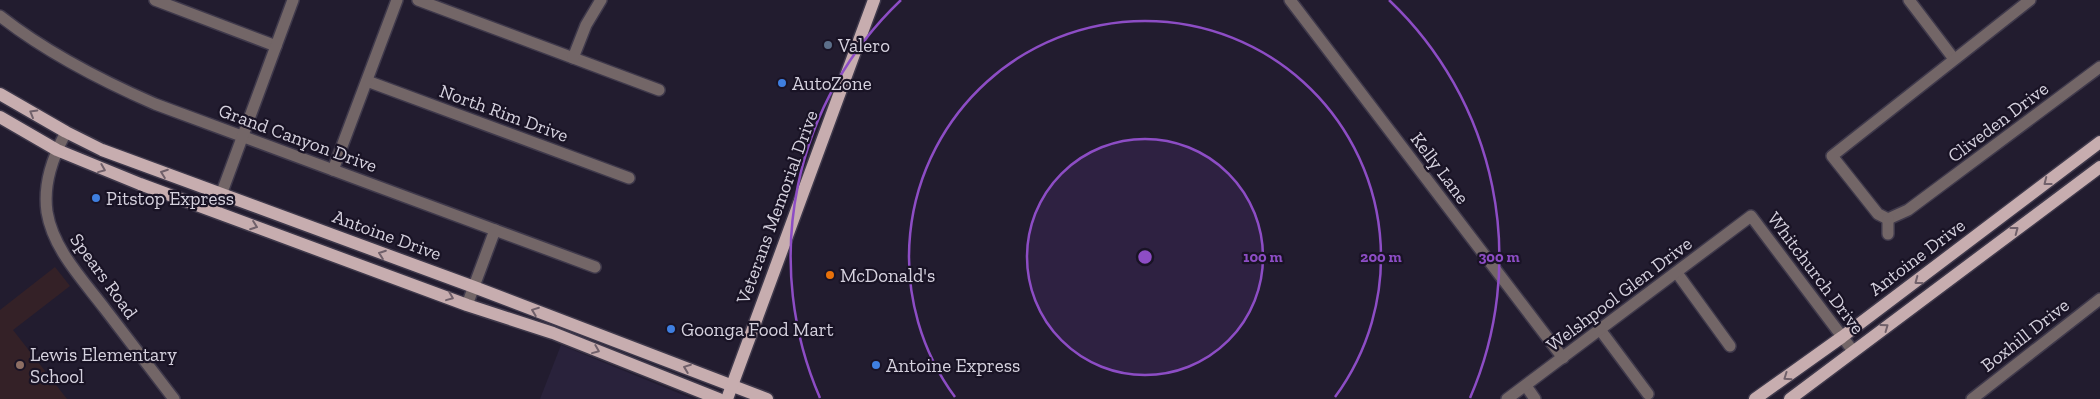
<svg xmlns="http://www.w3.org/2000/svg" width="2100" height="399" viewBox="0 0 2100 399" font-family="'Zilla Slab',serif">
  <style>
    .built { fill: #29223b }
    .education { fill: #342127 }
    .lines { fill: none; stroke-linecap: round; stroke-linejoin: round }
    .minor-casing { stroke: #3f394b; stroke-width: 14 }
    .major-casing { stroke: #3f394b; stroke-width: 15 }
    .minor { stroke: #736667; stroke-width: 11 }
    .major { stroke: #c7adaf; stroke-width: 12 }
    .oneway { stroke: #70606a }
    .ring { fill: none; stroke: #8d4dc5; stroke-width: 2.5 }
    .service-dot { fill: #5c6f8a; stroke: #191325; stroke-width: 2 }
    .shop-dot { fill: #3f7fe0; stroke: #191325; stroke-width: 2 }
    .food-dot { fill: #e8710a; stroke: #191325; stroke-width: 2 }
    .education-dot { fill: #8d6e63; stroke: #191325; stroke-width: 2 }
    .labels { text-anchor: middle; dominant-baseline: central; stroke-width: 4.5; stroke-linejoin: round; paint-order: stroke }
    .poi-label { font-size: 19px; fill: #d5d1de; stroke: #191325; text-anchor: start }
    .street-label { font-size: 19px; fill: #d5d1de; stroke: #191325 }
    .centre { fill: #8d4dc5; stroke: #191325; stroke-width: 2.5 }
    .ring-label { font-size: 15px; text-anchor: middle; font-weight: bold; fill: #8d4dc5; stroke: #191325; stroke-width: 4.5; stroke-linejoin: round; paint-order: stroke }
  </style>
  <rect width="100%" height="100%" fill="#221c2f"/>
  <!-- built -->
  <polygon class="built" points="561,345 693,399 540,399"/>
  <!-- education -->
  <polygon class="education" points="55,267 70,286 13,330 67,399 0,399 0,310"/>
  <g class="lines">
    <!-- minor casing -->
    <g class="minor-casing">
      <g id="minor">
        <polyline points="155,0 276,46"/>
        <polyline points="418,0 659,90"/>
        <polyline points="1290,0 1563,358"/>
        <polyline points="1909,0 1954,59"/>
        <polyline points="2030,0 1832,156 1878,214 1888,219 1908,210 2100,67"/>
        <path d="M 0,16 C 47,53 100,80 155,104 L 595,267"/>
        <polyline points="573,58 586,25 601,0"/>
        <polyline points="367,81 629,178"/>
        <path d="M 66,132 C 53,157 43,183 47,212 C 53,249 83,280 105,309 C 128,339 151,369 174,399"/>
        <polyline points="333,170 397,0"/>
        <polyline points="215,211 293,0"/>
        <polyline points="1888,219 1888,234"/>
        <polyline points="1677,273 1730,346"/>
        <polyline points="467,305 495,230"/>
        <polyline points="1601,331 1648,394"/>
        <polyline points="1526,386 1535,399"/>
        <polyline points="1507,399 1751,216 1853,351"/>
        <polyline points="1972,399 2100,299"/>
      </g>
    </g>
    <!-- major casing -->
    <g class="major-casing">
      <g id="major">
        <polyline points="0,94 66,132 102,150 474,287 767,399"/>
        <polyline points="0,117 57,150 140,184 467,305 553,333 719,399"/>
        <polyline points="727,399 874,0"/>
        <polyline points="1755,399 1842,337 2100,142"/>
        <polyline points="1790,399 2100,167"/>
      </g>
    </g>
    <!-- minor -->
    <use href="#minor" class="minor"/>
    <!-- major -->
    <use href="#major" class="major"/>
  </g>
  <!-- one-way arrows -->
  <defs><path id="oneway-chevron" d="M-2-3.5L2.5 0L-2 3.5" fill="none" stroke-width="1.6" stroke-linecap="round" stroke-linejoin="round" transform="scale(1.25)"/></defs>
  <g class="oneway">
    <use href="#oneway-chevron" transform="translate(33 113) rotate(-150)"/>
    <use href="#oneway-chevron" transform="translate(102 169) rotate(22)"/>
    <use href="#oneway-chevron" transform="translate(164 173) rotate(-160)"/>
    <use href="#oneway-chevron" transform="translate(2047 182) rotate(142)"/>
    <use href="#oneway-chevron" transform="translate(254 226) rotate(20)"/>
    <use href="#oneway-chevron" transform="translate(2015 230) rotate(-37)"/>
    <use href="#oneway-chevron" transform="translate(382 254) rotate(-160)"/>
    <use href="#oneway-chevron" transform="translate(1918 281) rotate(143)"/>
    <use href="#oneway-chevron" transform="translate(450 297) rotate(22)"/>
    <use href="#oneway-chevron" transform="translate(535 311) rotate(-159)"/>
    <use href="#oneway-chevron" transform="translate(1885 327) rotate(-36)"/>
    <use href="#oneway-chevron" transform="translate(596 350) rotate(22)"/>
    <use href="#oneway-chevron" transform="translate(687 368) rotate(-159)"/>
    <use href="#oneway-chevron" transform="translate(1787 377) rotate(145)"/>
  </g>
  <!-- distance rings -->
  <circle cx="1145" cy="257" r="118" fill="#8d4dc5" fill-opacity=".12"/>
  <g class="ring">
    <circle cx="1145" cy="257" r="118"/>
    <path d="M955 397A236 236 0 1 1 1335 397"/>
    <path d="M820 398A354 354 0 0 1 901 0M1389 0A354 354 0 0 1 1470 398"/>
  </g>
  <!-- markers -->
  <circle class="service-dot" cx="828" cy="45" r="5"/>
  <g class="shop-dot">
    <circle cx="782" cy="83" r="5"/>
    <circle cx="96" cy="198" r="5"/>
    <circle cx="671" cy="329" r="5"/>
    <circle cx="876" cy="365" r="5"/>
  </g>
  <circle class="food-dot" cx="830" cy="275" r="5"/>
  <circle class="education-dot" cx="20" cy="365" r="5"/>
  <g class="labels">
    <!-- poi labels -->
    <g class="poi-label">
      <text x="838" y="45">Valero</text>
      <text x="792" y="83">AutoZone</text>
      <text x="106" y="198">Pitstop Express</text>
      <text x="840" y="275">McDonald's</text>
      <text x="681" y="329">Goonga Food Mart</text>
      <text x="30" y="354">Lewis Elementary<tspan x="30" dy="22">School</tspan></text>
      <text x="886" y="365">Antoine Express</text>
    </g>
    <!-- street labels -->
    <g class="street-label">
      <text transform="translate(504 113) rotate(20)">North Rim Drive</text>
      <text transform="translate(1998 122) rotate(-37)">Cliveden Drive</text>
      <text transform="translate(298 138) rotate(20)">Grand Canyon Drive</text>
      <text transform="translate(1440 168) rotate(53)">Kelly Lane</text>
      <text transform="translate(777 207) rotate(-70)">Veterans Memorial Drive</text>
      <text transform="translate(387 235) rotate(20)">Antoine Drive</text>
      <text transform="translate(1917 257) rotate(-37)">Antoine Drive</text>
      <text transform="translate(1816 273) rotate(53)">Whitchurch Drive</text>
      <text transform="translate(104 276) rotate(54)">Spears Road</text>
      <text transform="translate(1619 294) rotate(-37)">Welshpool Glen Drive</text>
      <text transform="translate(2025 335) rotate(-38)">Boxhill Drive</text>
    </g>
  </g>
  <circle cx="1145" cy="257" r="8" class="centre"/>
  <g class="ring-label">
    <text x="1263" y="262">100 m</text>
    <text x="1381" y="262">200 m</text>
    <text x="1499" y="262">300 m</text>
  </g>
</svg>
